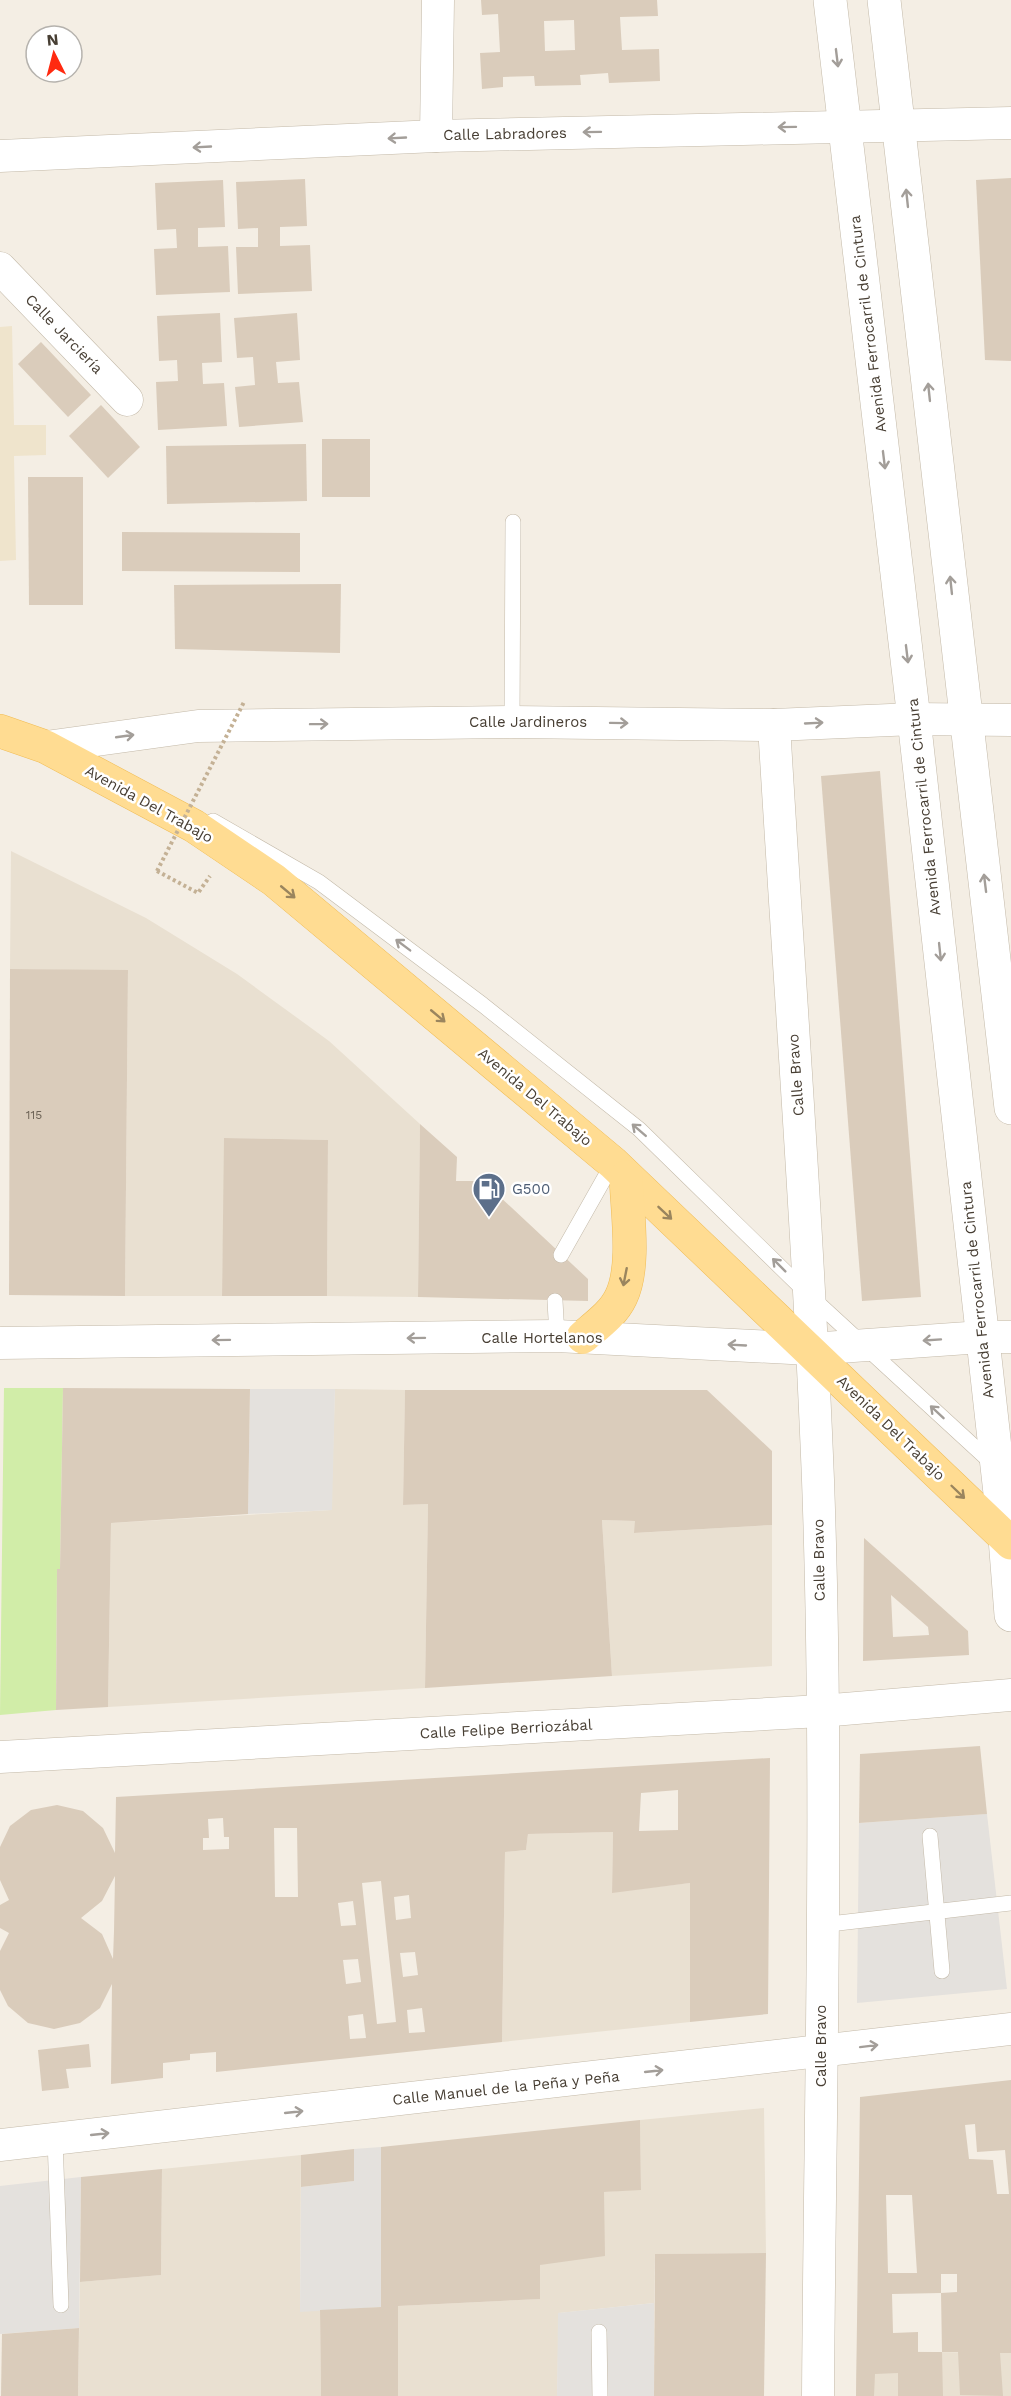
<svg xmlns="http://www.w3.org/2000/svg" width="1011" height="2396" viewBox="0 0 1011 2396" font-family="'Work Sans',sans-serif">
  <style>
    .residential { fill: #e9e0d1 }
    .education { fill: #efe4cc }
    .green { fill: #d1eda8 }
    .parking { fill: #e4e1dd }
    .building { fill: #daccbb; fill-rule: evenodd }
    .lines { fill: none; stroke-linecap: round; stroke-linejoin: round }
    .service-casing { stroke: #c3b9a8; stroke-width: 16 }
    .minor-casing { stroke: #c3b9a8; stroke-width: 33 }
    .tertiary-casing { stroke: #c3b9a8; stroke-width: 34 }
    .primary-casing { stroke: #f0bc55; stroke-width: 34 }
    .path { stroke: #c4b195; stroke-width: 4; stroke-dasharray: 3 3; stroke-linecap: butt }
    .service { stroke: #fff; stroke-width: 15 }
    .minor { stroke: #fff; stroke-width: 32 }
    .tertiary { stroke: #fff; stroke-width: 33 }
    .primary { stroke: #ffdc92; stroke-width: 33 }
    .path-bridge { stroke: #c4b195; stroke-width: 4; stroke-dasharray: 3 3; stroke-linecap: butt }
    .oneway { stroke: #a39e99 }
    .oneway2 { stroke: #9a855e }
    .labels { text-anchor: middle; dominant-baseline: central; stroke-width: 5; stroke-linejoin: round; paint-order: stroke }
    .number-label { font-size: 12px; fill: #6c6255 }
    .street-label { font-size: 15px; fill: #473e33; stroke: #fff }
    .service-label { font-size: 15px; fill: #4e5e75; stroke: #fff; text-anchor: start }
  </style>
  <rect width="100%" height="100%" fill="#f4eee4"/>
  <!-- residential -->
  <g class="residential">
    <polygon points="11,851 146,918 237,974 329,1041 420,1124 418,1297 327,1296 328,1140 225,1138 222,1296 125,1296 128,971 10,969"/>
    <polygon points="335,1389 405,1390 403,1505 428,1504 425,1688 108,1707 111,1523 331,1510"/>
    <polygon points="602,1520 635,1521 635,1533 772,1525 772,1666 612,1676"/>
    <polygon points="613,1832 612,1892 690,1883 690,2022 502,2042 505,1852 526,1850 528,1834"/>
    <polygon points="764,2108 766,2253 655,2254 654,2303 559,2313 557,2396 398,2396 398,2306 539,2299 540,2265 604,2192 641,2189 640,2120"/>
    <polygon points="301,2155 300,2311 320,2310 321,2396 78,2396 80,2282 161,2275 162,2169"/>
    <polygon points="857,2351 1011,2353 1011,2396 856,2396"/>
  </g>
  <!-- education -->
  <polygon class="education" points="12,326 14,425 46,425 46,455 14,456 16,560 0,561 0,327"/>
  <!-- green -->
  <polygon class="green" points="4,1388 63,1388 60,1569 57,1570 56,1710 0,1715"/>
  <!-- parking -->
  <g class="parking">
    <polygon points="250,1389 335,1389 332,1510 248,1514"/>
    <polygon points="987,1814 1007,1989 857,2003 859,1823"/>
    <polygon points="381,2147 381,2307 300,2312 301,2187 354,2181 354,2149"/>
    <polygon points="81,2177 79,2328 0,2334 0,2186"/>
    <polygon points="654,2303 654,2396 557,2396 558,2313"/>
  </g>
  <!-- building -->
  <g class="building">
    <path d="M 481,0 L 657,0 L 658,16 L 620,17 L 622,50 L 659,49 L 660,81 L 609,83 L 608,73 L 580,75 L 581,85 L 535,86 L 534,76 L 503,77 L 503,87 L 482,89 L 480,53 L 500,52 L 498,14 L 482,15 ZM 574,20 L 575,50 L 545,51 L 544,21 Z"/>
    <polygon points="1011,178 1011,361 985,360 976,180"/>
    <polygon points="305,179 307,226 280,227 280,246 310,245 312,291 238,294 236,247 258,247 258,228 238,229 236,182"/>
    <polygon points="223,180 225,227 198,228 198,247 228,246 230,292 156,295 154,249 177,248 176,229 157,230 155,183"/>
    <polygon points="220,313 222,362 202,363 203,384 224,383 227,426 158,430 156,382 178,381 177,360 159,361 157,316"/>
    <polygon points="297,313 300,360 276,362 278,383 299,382 303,422 239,427 235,387 255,385 253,357 237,358 234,318"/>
    <polygon points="41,342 91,395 68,417 18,364"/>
    <polygon points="101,405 140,447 108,478 69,436"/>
    <rect x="322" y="439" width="48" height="58"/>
    <polygon points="306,444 307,501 167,504 166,446"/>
    <polygon points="28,477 83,477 83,605 29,605"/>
    <polygon points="122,532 300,533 300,572 122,571"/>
    <polygon points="341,584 340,653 175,649 174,585"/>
    <polygon points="880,771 921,1297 862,1301 821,776"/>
    <polygon points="10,969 128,970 125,1296 9,1295"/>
    <polygon points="420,1124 457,1157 456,1181 483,1181 588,1279 588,1301 418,1297"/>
    <polygon points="224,1138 328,1140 327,1296 222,1296"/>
    <polygon points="63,1388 250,1389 248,1514 111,1523 108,1707 56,1710 57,1569 60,1569"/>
    <polygon points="405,1390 707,1390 772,1451 772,1525 634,1533 635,1521 602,1520 612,1676 425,1688 428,1504 403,1505"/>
    <path d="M 864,1538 L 968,1631 L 969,1655 L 863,1661 ZM 891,1595 L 928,1627 L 929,1635 L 893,1637 Z"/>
    <polygon points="980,1746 987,1814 859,1823 860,1754"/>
    <path d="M 770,1758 L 768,2014 L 690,2022 L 690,1883 L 612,1893 L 613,1832 L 528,1834 L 526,1850 L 505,1852 L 502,2042 L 216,2072 L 216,2052 L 190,2054 L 190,2060 L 163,2063 L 163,2078 L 111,2084 L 112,1984 L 100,2008 L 80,2023 L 54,2029 L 28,2023 L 8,2006 L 0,1990 L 0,1951 L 9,1933 L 0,1928 L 0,1905 L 9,1900 L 0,1880 L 0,1847 L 10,1826 L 31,1810 L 57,1805 L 83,1811 L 103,1828 L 115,1853 L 116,1797 ZM 678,1790 L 678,1830 L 639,1831 L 641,1793 ZM 223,1818 L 224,1837 L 229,1837 L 229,1849 L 203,1850 L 203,1838 L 209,1838 L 208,1819 ZM 274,1828 L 297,1828 L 298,1897 L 275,1897 ZM 115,1876 L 114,1931 L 113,1959 L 102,1934 L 81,1918 L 102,1901 ZM 381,1881 L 396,2022 L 377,2024 L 362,1883 ZM 409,1895 L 411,1918 L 396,1920 L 394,1897 ZM 353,1901 L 356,1925 L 341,1926 L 338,1903 ZM 415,1952 L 418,1975 L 403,1977 L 400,1953 ZM 358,1959 L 361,1982 L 346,1984 L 343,1960 ZM 422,2008 L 425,2032 L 409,2033 L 407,2010 ZM 363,2014 L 366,2038 L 350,2039 L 348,2016 Z"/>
    <polygon points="89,2044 91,2067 66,2069 69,2088 42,2091 38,2050"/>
    <path d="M 1011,2080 L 1011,2353 L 1000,2353 L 1003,2396 L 960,2395 L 958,2352 L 942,2352 L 941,2293 L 957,2292 L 957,2274 L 941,2274 L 941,2293 L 892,2294 L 893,2333 L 918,2332 L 918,2352 L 942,2352 L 943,2396 L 898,2396 L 898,2373 L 875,2374 L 874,2396 L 856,2396 L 860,2097 ZM 975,2124 L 977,2152 L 1005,2150 L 1009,2194 L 997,2194 L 993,2160 L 969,2159 L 965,2125 ZM 886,2195 L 912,2195 L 917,2273 L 888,2273 Z"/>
    <polygon points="640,2120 641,2190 604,2192 605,2256 540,2265 540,2299 398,2306 398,2396 321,2396 320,2310 381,2307 381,2147"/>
    <polygon points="354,2149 354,2181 301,2187 301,2155"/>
    <polygon points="162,2169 161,2275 80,2282 81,2177"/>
    <polygon points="766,2253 764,2396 654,2396 655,2254"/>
    <polygon points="79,2328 78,2396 1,2396 2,2334"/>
  </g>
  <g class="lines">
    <!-- service casing -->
    <g class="service-casing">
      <g id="service">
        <polyline points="512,722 513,522"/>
        <polyline points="213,821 319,882 483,1005 639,1129 809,1295 993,1464"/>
        <polyline points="561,1255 613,1163"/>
        <polyline points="555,1301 557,1336"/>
        <polyline points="930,1836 942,1971"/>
        <polyline points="821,1925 1011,1903"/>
        <polyline points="55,2139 61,2305"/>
        <polyline points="599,2332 600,2396"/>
      </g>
    </g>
    <!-- minor casing -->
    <g class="minor-casing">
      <g id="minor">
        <polyline points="436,136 438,0"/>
        <polyline points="0,156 436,136 1011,123"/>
        <polyline points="0,268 127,400"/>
        <path d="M 774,725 C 789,977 808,1228 818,1480 C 829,1785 820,2091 818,2396"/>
        <polyline points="46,747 198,726 512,722 774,725 914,719 1011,720"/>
        <polyline points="0,1343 557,1336 810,1349 982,1337 1011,1337"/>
        <polyline points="0,1757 821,1711 1011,1695"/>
        <polyline points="0,2145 1011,2029"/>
      </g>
    </g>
    <!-- tertiary casing -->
    <g class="tertiary-casing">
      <g id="tertiary">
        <polyline points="830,0 914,719 1005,1538 1011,1615"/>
        <polyline points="884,0 1011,1108"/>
      </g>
    </g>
    <!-- primary casing -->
    <g class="primary-casing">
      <g id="primary">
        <polyline points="0,731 46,747 194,826 274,880 613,1163 1011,1543"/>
        <path d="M 583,1337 C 597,1325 613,1314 621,1297 C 636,1266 627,1211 626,1177"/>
      </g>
    </g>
    <!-- path -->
    <polyline class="path" points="157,871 198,893 210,876"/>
    <!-- service -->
    <use href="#service" class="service"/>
    <!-- minor -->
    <use href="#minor" class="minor"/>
    <!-- tertiary -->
    <use href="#tertiary" class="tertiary"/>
    <!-- primary -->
    <use href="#primary" class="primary"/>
    <!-- path-bridge -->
    <polyline class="path-bridge" points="157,871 244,702"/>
  </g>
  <!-- one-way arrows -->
  <defs><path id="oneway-shaft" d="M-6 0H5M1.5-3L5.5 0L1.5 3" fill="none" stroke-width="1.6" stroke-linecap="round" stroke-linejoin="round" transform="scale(1.5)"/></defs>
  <g class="oneway">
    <use href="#oneway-shaft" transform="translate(837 58) rotate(83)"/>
    <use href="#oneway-shaft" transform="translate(787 127) rotate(179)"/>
    <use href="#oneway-shaft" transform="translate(592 132) rotate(179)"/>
    <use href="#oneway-shaft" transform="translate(397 138) rotate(177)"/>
    <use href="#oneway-shaft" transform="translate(202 147) rotate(177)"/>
    <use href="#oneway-shaft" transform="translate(907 198) rotate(-96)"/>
    <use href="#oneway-shaft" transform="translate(929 392) rotate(-96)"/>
    <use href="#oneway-shaft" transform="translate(884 460) rotate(83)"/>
    <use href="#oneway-shaft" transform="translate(951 585) rotate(-96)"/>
    <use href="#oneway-shaft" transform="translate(907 654) rotate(83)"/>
    <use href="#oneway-shaft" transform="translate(619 723) rotate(1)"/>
    <use href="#oneway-shaft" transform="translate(814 723) rotate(-3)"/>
    <use href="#oneway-shaft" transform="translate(319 724) rotate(-1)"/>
    <use href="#oneway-shaft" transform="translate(125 736) rotate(-8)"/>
    <use href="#oneway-shaft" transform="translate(985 883) rotate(-97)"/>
    <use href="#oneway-shaft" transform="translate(403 945) rotate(-143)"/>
    <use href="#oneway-shaft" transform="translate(940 952) rotate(84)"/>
    <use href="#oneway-shaft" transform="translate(639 1130) rotate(-139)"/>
    <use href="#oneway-shaft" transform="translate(779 1265) rotate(-135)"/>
    <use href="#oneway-shaft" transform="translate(416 1338) rotate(179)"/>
    <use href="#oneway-shaft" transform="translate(221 1340) rotate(179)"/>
    <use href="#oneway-shaft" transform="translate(932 1340) rotate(176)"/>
    <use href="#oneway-shaft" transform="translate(737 1345) rotate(-177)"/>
    <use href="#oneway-shaft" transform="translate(937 1412) rotate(-137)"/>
    <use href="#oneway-shaft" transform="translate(869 2046) rotate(-7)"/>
    <use href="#oneway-shaft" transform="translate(654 2071) rotate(-6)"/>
    <use href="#oneway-shaft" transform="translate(294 2112) rotate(-6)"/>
    <use href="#oneway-shaft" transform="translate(100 2134) rotate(-6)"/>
  </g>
  <g class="oneway2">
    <use href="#oneway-shaft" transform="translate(288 892) rotate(40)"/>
    <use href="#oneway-shaft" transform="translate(438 1016) rotate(40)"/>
    <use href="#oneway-shaft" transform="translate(665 1213) rotate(43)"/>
    <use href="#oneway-shaft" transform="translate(625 1277) rotate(101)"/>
    <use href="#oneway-shaft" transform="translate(958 1492) rotate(44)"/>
  </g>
  <!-- icons -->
  <defs>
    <g id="fuel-pin" transform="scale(1.725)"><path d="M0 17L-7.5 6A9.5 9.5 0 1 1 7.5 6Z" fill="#5c6f8a" stroke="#fff"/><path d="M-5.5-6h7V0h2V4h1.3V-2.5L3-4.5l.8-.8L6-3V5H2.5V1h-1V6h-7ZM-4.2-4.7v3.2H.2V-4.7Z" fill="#fff"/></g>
  </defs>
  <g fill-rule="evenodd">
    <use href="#fuel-pin" x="489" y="1189"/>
  </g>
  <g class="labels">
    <!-- number labels -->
    <g class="number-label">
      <text x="34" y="1115">115</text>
    </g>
    <!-- street labels -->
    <g class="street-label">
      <text transform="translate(505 134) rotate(-1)">Calle Labradores</text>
      <text transform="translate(868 324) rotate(-97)">Avenida Ferrocarril de Cintura</text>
      <text transform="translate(64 334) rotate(46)">Calle Jarciería</text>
      <text x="528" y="722">Calle Jardineros</text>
      <text transform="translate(149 804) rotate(29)">Avenida Del Trabajo</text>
      <text transform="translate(924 807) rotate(-96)">Avenida Ferrocarril de Cintura</text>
      <text transform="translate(796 1075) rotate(-94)">Calle Bravo</text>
      <text transform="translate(535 1097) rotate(40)">Avenida Del Trabajo</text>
      <text transform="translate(977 1290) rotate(-96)">Avenida Ferrocarril de Cintura</text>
      <text x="542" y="1338">Calle Hortelanos</text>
      <text transform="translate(891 1428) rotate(44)">Avenida Del Trabajo</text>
      <text transform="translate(819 1560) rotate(-91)">Calle Bravo</text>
      <text transform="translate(506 1729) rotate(-3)">Calle Felipe Berriozábal</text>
      <text transform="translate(821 2046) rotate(-90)">Calle Bravo</text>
      <text transform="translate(506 2088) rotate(-6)">Calle Manuel de la Peña y Peña</text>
    </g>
    <!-- service labels -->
    <g class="service-label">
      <text x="512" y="1189">G500</text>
    </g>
  </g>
  <!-- north arrow -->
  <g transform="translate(54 54) rotate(354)"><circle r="28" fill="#ffffff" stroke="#b5b2ad" stroke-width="1.5"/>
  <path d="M0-4.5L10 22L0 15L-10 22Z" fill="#ff2a10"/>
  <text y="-9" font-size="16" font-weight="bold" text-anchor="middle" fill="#473e33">N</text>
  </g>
</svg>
